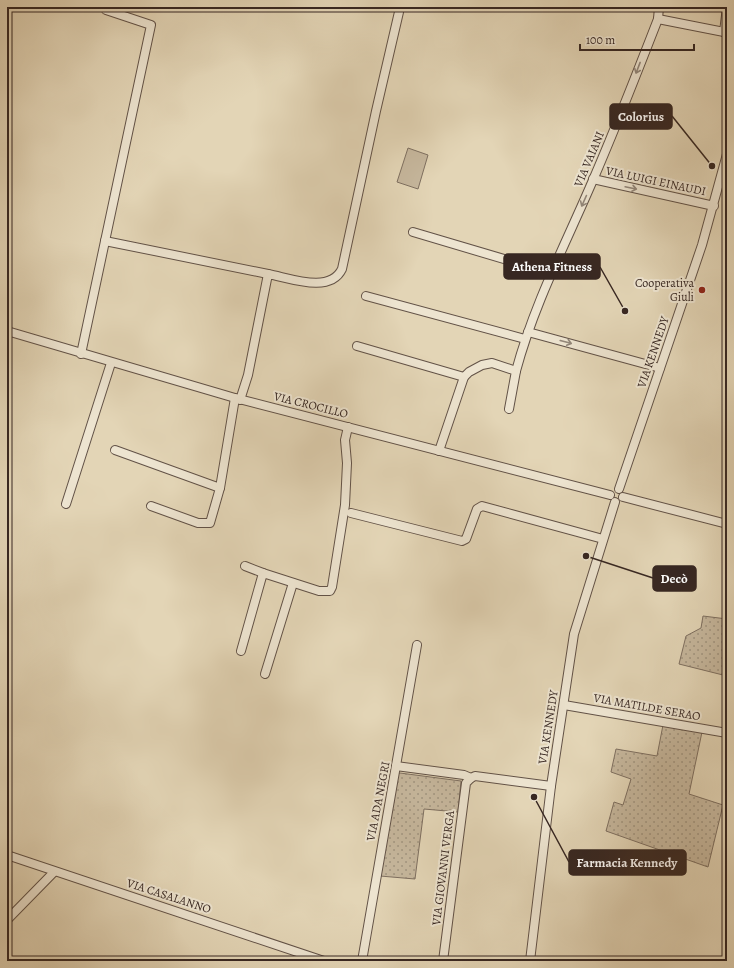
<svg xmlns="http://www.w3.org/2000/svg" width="734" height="968" viewBox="0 0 734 968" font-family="Alegreya,serif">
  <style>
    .grass { fill: url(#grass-dots); stroke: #7e6f60 }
    .pitch { fill: #c6b79d; stroke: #7e6f60 }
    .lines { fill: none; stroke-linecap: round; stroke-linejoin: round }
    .street-casing { stroke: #625247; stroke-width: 10 }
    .street { stroke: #ede4d0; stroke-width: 8 }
    .oneway { stroke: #928679 }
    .poi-dot { fill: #8f2418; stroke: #ede4d0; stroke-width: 1.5 }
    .labels { text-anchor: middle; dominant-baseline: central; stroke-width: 4; stroke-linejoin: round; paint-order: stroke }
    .street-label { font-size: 12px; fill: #372722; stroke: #ede4d0 }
    .poi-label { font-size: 12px; fill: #372722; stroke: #ede4d0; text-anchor: end }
    .leader { fill: none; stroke: #372722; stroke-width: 1.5 }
    .callout-dot { fill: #372722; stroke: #ede4d0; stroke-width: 1.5 }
    .callout { fill: #372722; stroke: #372722; stroke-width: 1.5 }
    .callout-label { font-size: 13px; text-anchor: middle; font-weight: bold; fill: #fff }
  </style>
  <defs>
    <pattern id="grass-dots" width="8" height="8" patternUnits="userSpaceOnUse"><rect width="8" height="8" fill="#c6b79d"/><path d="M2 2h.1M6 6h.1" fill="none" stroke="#a29580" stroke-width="1.8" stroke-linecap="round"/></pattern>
  </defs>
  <rect width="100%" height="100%" fill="#e3d5b6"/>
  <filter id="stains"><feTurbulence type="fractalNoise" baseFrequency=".005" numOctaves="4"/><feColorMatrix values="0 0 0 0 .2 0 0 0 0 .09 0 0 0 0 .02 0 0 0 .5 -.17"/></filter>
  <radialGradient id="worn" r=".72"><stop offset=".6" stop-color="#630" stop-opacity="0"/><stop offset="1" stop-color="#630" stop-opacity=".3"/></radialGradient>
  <!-- grass -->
  <g class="grass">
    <polygon points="703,616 727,619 727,676 679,664 686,636 701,628"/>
    <polygon points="663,725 702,732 689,794 723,805 708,867 606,831 614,802 623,805 631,779 611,772 616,749 657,756"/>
    <polygon points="400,773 461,781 458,812 424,809 415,879 380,876 397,774"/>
  </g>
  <!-- pitch -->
  <polygon class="pitch" points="408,148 428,155 418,189 397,182"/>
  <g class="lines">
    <!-- street casing -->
    <g class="street-casing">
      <g id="street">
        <polyline points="658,19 724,32"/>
        <polyline points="727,35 724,32 727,7"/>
        <polyline points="593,179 714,206"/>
        <polyline points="413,232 551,273"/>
        <polyline points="105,241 268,274"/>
        <polyline points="366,296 525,339"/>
        <polyline points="7,331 235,398 610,495"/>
        <polyline points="528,332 660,368"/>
        <polyline points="357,346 464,377"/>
        <polyline points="81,354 151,25 106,10"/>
        <path d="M 516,371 C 534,304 566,243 593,180 C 616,127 637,73 658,19 L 659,7"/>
        <path d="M 240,400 L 248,375 L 268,274 C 290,278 330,294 342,269 L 376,111 L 399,12 L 398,7"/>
        <polyline points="115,450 220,488"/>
        <polyline points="439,451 464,377 469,372 482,365 492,363 516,371 509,409"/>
        <polyline points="619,489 702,245 727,154"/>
        <polyline points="623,497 727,524"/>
        <polyline points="66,504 111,363"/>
        <polyline points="151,506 198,523 210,523 220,488 235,398"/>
        <polyline points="351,513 462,541 466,539 477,509 482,506 603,539"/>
        <polyline points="245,566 263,573"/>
        <polyline points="241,651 263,573 319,591 330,591 332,587 345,505 347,463 345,440 348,427"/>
        <polyline points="265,674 293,583"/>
        <polyline points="564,705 727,733"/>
        <polyline points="396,766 464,775 471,778"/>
        <polyline points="7,855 324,961"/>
        <polyline points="7,920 54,872"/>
        <polyline points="362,961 417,645"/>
        <polyline points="443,961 466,783 471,778 475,776 551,786"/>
        <polyline points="530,961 551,786 574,634 615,502"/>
      </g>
    </g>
    <!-- street -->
    <use href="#street" class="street"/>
  </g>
  <!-- one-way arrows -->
  <defs><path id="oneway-shaft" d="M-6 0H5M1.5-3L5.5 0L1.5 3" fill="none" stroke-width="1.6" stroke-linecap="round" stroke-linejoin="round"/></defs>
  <g class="oneway">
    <use href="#oneway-shaft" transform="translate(638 68) rotate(111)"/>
    <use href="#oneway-shaft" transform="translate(631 188) rotate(12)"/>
    <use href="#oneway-shaft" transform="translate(584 201) rotate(114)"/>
    <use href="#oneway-shaft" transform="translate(566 342) rotate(15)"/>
  </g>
  <!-- markers -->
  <circle class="poi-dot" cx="702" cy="290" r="4"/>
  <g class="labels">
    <!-- street labels -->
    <g class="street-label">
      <text transform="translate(589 159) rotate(-67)">VIA VAIANI</text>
      <text transform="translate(656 181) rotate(12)">VIA LUIGI EINAUDI</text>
      <text transform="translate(653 352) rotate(-71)">VIA KENNEDY</text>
      <text transform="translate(311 405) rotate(14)">VIA CROCILLO</text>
      <text transform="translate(647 707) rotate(10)">VIA MATILDE SERAO</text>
      <text transform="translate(548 727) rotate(-81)">VIA KENNEDY</text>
      <text transform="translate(378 801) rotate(-79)">VIA ADA NEGRI</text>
      <text transform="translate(443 868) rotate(-83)">VIA GIOVANNI VERGA</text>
      <text transform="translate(169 896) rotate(18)">VIA CASALANNO</text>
    </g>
    <!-- poi labels -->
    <g class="poi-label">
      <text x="694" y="283">Cooperativa<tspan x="694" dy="14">Giuli</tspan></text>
    </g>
  </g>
  <!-- callouts -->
  <path class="leader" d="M712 166L672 116M625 311L600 267M586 556L653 578M534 797L569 862"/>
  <g class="callout-dot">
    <circle cx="712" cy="166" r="4"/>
    <circle cx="625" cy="311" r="4"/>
    <circle cx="586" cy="556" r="4"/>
    <circle cx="534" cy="797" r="4"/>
  </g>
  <g class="callout">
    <rect x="610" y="104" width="62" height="25" rx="4"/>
    <rect x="504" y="254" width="96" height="25" rx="4"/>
    <rect x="653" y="566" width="43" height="25" rx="4"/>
    <rect x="569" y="850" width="117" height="25" rx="4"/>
  </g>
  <g class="callout-label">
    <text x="641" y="121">Colorius</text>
    <text x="552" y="271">Athena Fitness</text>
    <text x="674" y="583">Decò</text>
    <text x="627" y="867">Farmacia Kennedy</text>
  </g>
  <!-- margin -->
  <rect width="734" height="968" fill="none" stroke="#e3d5b6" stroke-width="24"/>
  <rect x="8" y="8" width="718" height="952" fill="none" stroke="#372722" stroke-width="2"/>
  <rect x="12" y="12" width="710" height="944" fill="none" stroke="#372722"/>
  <!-- scale -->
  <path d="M580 44v6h114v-6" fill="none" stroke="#372722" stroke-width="2"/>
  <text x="586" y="44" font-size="12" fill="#372722" stroke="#ede4d0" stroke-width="3" paint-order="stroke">100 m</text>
  <rect width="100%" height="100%" filter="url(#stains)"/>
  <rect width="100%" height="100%" fill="url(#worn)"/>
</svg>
